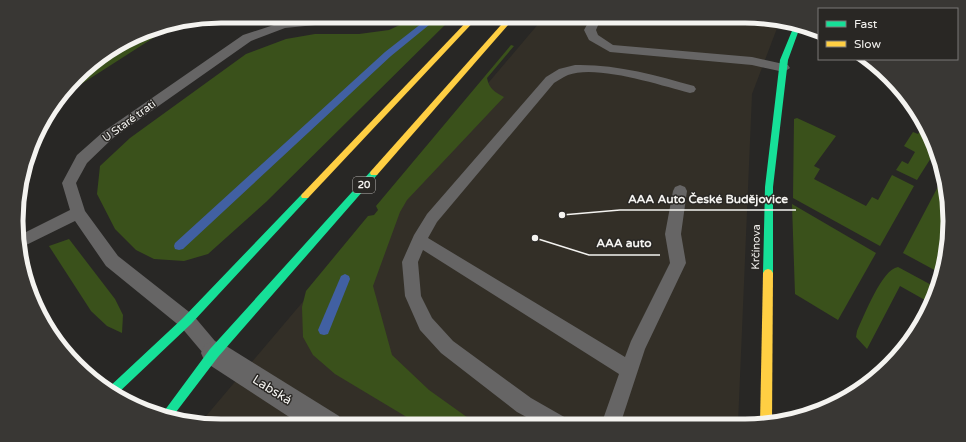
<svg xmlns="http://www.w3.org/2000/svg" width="966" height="442" viewBox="0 0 966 442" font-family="'Varela Round',sans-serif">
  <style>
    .built { fill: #332f27 }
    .green { fill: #3a511b }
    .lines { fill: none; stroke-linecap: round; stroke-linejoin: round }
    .stream { fill: #4160a2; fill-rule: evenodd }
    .lane { fill: #666565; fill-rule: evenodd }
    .street { fill: #666565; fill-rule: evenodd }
    .fast { fill: #16e098; fill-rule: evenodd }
    .slow { fill: #ffcf43; fill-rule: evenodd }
    .labels { text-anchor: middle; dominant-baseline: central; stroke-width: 3; stroke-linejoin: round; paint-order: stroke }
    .shield { fill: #292724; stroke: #b7b6b3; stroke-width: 1 }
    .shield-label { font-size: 10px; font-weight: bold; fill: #f4f3f0 }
    .street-label { font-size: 11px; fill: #f4f3f0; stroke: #292724 }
    .near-street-label { font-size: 13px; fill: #f4f3f0; stroke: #292724 }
    .rim { fill: none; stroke: #f4f3f0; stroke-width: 5 }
    .leader { fill: none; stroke: #f4f3f0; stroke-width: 1.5 }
    .callout-dot { fill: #f4f3f0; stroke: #292724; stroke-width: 1.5 }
    .callout-label { font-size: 12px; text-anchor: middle; font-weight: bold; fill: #f4f3f0; stroke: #292724; stroke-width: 3; stroke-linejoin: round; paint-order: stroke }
  </style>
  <rect width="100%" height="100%" fill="#282725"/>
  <!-- built -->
  <polygon class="built" points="545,16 745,16 779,23 752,94 738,424 221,426 201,422"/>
  <!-- green -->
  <g class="green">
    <polygon points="419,16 454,16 266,202 208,254 184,261 154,259 136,250 115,229 97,194 100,166 130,138 246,54 286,39 315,34 359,34 389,30"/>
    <polygon points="175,24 61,97 86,67 155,27"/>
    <path d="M 511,45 L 514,46 L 487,78 C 489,89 495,92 504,97 L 407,200 L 400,212 L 373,286 L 392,355 L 429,390 L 478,425 L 420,425 L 335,374 L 313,355 L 303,337 L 302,307 L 306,291 L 368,216 L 374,215 L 378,210 L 376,206 Z"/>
    <polygon points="797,118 836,136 814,166 820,169 814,179 866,206 872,197 878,200 892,175 914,186 880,246 793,198 794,119"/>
    <polygon points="923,126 934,142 936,150 917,180 896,170 902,161 908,164 915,152 904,146 913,132 918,134"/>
    <polygon points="942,179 950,221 940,273 903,253"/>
    <polygon points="792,204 876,253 838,320 795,294"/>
    <polygon points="69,239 115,299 123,315 122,333 107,326 91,311 49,246"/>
    <path d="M 898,267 L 937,288 L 932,304 L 900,286 L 867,349 L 856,337 L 857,331 C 864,316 882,269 898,267 Z"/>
  </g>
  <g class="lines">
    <!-- stream -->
    <g class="stream">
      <polygon points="431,16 440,16 391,56 183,249 179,250 175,249 174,246 175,243 385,52"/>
      <polygon points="345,274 349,276 350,279 328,334 324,335 320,334 318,330 341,276"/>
    </g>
    <!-- lane -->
    <g class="lane">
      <polygon points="341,16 380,16 375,19 285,28 251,41 113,138 87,163 76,183 85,211 118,256 193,315 220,347 223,353 220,359 214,361 208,359 181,327 106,266 75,221 18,249 18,236 70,210 62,183 77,155 103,132 243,35 283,22"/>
      <polygon points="593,20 599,23 596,30 598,35 613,45 752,57 788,65 790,68 784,72 752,65 610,52 589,40 584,30 589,21"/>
      <path d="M 575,65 C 616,64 655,75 694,86 L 696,89 L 694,92 L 690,93 C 660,85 596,64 568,75 C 563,77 559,80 554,83 L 437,222 L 428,238 L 625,357 L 631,341 L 670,263 L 665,234 L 673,191 L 675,187 L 680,185 L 685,187 L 687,191 L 681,234 L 686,263 L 645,349 L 620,425 L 601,425 L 619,374 L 423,250 L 418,262 L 421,296 L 432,318 L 453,341 L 531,398 L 566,418 L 568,425 L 541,425 L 517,412 L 441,353 L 420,330 L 405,296 L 402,262 L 414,235 L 427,214 L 546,77 L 559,69 Z"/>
    </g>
    <!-- street -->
    <polygon class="street" points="214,341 223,344 339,416 343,426 303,426 205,362 201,353 205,344"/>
    <!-- fast -->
    <g class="fast">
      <polygon points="794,26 800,27 788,60 773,187 773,273 771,276 768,277 765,276 763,273 765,187 780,60"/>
      <polygon points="374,170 377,171 378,173 377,175 218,357 173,416 162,414 210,349 371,171"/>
      <polygon points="305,193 309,196 308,198 191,324 117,394 107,389 183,318 302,194"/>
    </g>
    <!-- slow -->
    <g class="slow">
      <polygon points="472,16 479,16 308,198 302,198 301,196 302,194"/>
      <polygon points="509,16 516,16 377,175 371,175 370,173 371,171"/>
      <polygon points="768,269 771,270 773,273 772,424 760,424 763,273 765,270"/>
    </g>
  </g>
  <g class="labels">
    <!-- shield labels -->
    <rect class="shield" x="353" y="177" width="22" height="16" rx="3"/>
    <g class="shield-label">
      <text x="364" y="185">20</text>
    </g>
    <!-- street labels -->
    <g class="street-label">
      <text transform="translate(129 121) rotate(-36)">U Staré trati</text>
      <text transform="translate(756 247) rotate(-89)">Krčínova</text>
    </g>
    <!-- near-street labels -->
    <g class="near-street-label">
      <text transform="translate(272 390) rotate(32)">Labská</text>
    </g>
  </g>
  <!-- crop -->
  <path d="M0 0H966V442H0ZM221 23H745A198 198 0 0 1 943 221V221A198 198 0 0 1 745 419H221A198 198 0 0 1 23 221V221A198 198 0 0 1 221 23Z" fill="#393734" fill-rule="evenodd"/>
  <path class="rim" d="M221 23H745A198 198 0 0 1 943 221V221A198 198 0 0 1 745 419H221A198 198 0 0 1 23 221V221A198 198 0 0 1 221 23Z"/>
  <!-- callouts -->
  <path class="leader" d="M562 215L620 210H796M535 238L589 255H660"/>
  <g class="callout-dot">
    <circle cx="562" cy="215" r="4"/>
    <circle cx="535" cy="238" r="4"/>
  </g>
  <g class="callout-label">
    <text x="708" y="203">AAA Auto České Budějovice</text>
    <text x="624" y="247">AAA auto</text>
  </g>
  <!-- legend -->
  <rect x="818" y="8" width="140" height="52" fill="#292724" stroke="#7a7976"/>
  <rect x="826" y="21" width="20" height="6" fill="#16e098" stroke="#7a7976"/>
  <text x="854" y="28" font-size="12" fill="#f4f3f0">Fast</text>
  <rect x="826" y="41" width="20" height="6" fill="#ffcf43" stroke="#7a7976"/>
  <text x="854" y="48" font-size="12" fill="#f4f3f0">Slow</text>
</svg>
